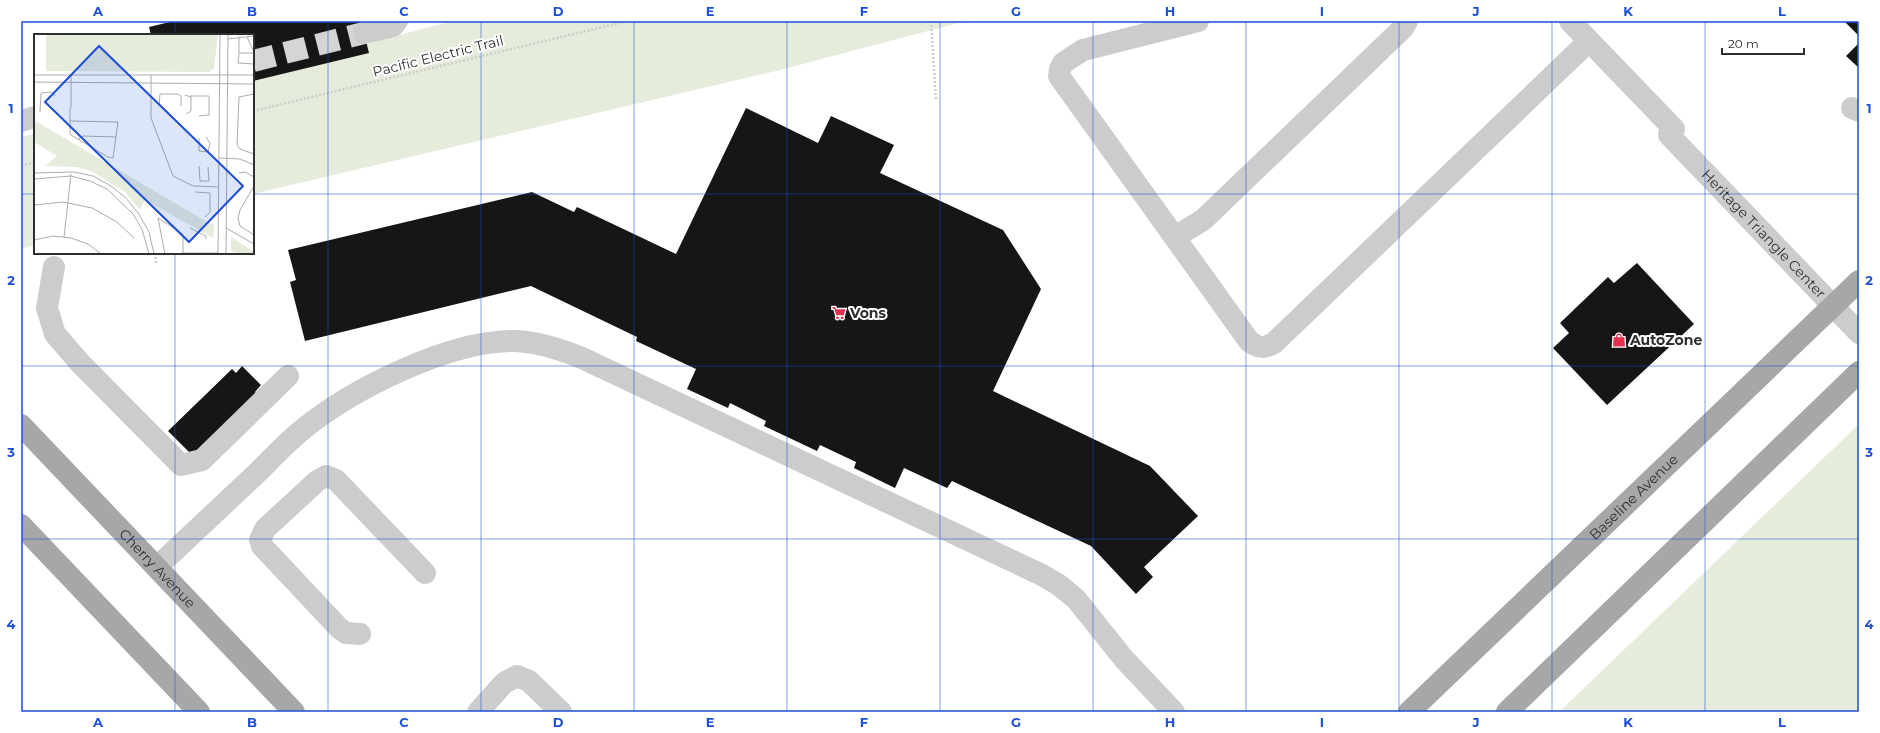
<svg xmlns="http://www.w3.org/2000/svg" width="1880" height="733" viewBox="0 0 1880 733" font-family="Montserrat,sans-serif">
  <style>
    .green { fill: #e6ecdc }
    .building { fill: #161616 }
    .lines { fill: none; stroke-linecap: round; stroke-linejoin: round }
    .minor-tunnel { stroke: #d5d5d5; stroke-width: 22; stroke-dasharray: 22 11; stroke-linecap: butt }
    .path { stroke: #ccc; stroke-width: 2.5; stroke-dasharray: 2 2; stroke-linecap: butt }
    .minor { stroke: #ccc; stroke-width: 22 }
    .major { stroke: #a7a7a7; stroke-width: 22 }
    .grid { fill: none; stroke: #1d4ed8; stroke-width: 1; stroke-opacity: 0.55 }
    .labels { text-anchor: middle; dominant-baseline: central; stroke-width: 4; stroke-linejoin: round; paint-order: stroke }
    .street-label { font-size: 14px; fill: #2f2f2f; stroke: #fff }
    .poi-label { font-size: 14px; font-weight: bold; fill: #2f2f2f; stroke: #fff; text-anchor: start }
    .inset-road { fill: none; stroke: #acacac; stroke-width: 1 }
    .view { fill: #1d4ed8; fill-opacity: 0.15; stroke: #1d4ed8; stroke-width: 2 }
    .inset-edge { fill: none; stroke: #2f2f2f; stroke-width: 2 }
    .neatline { fill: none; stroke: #1d4ed8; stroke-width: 1.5 }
    .grid-label { font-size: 13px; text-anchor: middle; font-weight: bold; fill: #1d4ed8 }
  </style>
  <rect width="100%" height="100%" fill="#fff"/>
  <!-- green -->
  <g class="green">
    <polygon points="452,21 966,21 776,71 253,194 253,74"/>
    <polygon points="35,133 35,245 21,249 21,137"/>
    <polygon points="1859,424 1859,712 1559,712"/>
  </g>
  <!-- building -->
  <g class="building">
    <polygon points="174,21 361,21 369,53 253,81 253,35 151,35 149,27"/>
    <polygon points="1844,21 1859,21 1859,36"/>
    <polygon points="1859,43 1859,68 1846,56"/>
    <polygon points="746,108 818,143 831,116 894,145 880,173 1003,230 1041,289 993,391 1150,466 1198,516 1144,567 1153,577 1136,594 1091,546 952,481 947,488 904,468 895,488 854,468 856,462 820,445 817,451 764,426 766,421 730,403 728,408 687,389 696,369 636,341 637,337 531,286 305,341 290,282 296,280 288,250 532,192 574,212 577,207 676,254"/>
    <polygon points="1637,263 1694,324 1607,405 1553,348 1569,333 1560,323 1608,277 1614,283"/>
    <polygon points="242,366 261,385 255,392 259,396 196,459 168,431 232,369 236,373"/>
  </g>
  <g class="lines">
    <!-- minor-tunnel -->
    <polyline class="minor-tunnel" points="253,61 364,33"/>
    <!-- path -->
    <g class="path">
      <polyline points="931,21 936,99"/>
      <polyline points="253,111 628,21"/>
      <polyline points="21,166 35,162"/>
      <polyline points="155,253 156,263"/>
    </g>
    <!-- minor -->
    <g class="minor">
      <path d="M 1198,21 L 1083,50 L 1063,63 L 1060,69 L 1059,76 L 1249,341 C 1258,348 1264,349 1274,343 L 1589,41"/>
      <polyline points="1570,21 1674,129"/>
      <polyline points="364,33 393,26 397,21"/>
      <polyline points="1852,108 1859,111"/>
      <polyline points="21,121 35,117"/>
      <path id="s1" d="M 1669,135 L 1859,333"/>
      <polyline points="1175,237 1203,220 1403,28 1407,21"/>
      <polyline points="54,267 47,308 55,334 80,363 181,465 202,460 288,376"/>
      <path d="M 157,567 C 190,536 223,505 256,474 C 271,459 286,443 302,430 C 352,389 450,340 515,341 C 539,342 560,349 582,358 L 1042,575 L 1059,585 L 1076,599 L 1124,659 L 1174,712"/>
      <polyline points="360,634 346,633 339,628 262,546 260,540 265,529 317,481 326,476 336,480 425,573"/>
      <polyline points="478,712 504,683 517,676 529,681 561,712"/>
    </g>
    <!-- major -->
    <g class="major">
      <path id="s2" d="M 21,425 L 294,712"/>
      <polyline points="21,525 199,712"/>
      <path id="s3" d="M 1409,712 L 1859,281"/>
      <polyline points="1507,712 1859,372"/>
    </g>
  </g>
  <!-- grid -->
  <path class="grid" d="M 175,21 L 175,35M 328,21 L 328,712M 481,21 L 481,712M 634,21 L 634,712M 787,21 L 787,712M 940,21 L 940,712M 1093,21 L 1093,712M 1246,21 L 1246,712M 1399,21 L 1399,712M 1552,21 L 1552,712M 1705,21 L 1705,712M 21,194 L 35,194M 253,194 L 1859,194M 175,253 L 175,712M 21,366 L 1859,366M 21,539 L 1859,539"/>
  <!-- icons -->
  <defs>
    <g id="supermarket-bare" transform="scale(1.08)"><path d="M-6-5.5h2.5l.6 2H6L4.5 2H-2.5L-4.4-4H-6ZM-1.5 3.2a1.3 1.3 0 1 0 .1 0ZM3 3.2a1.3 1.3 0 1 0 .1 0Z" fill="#e5314f" stroke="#fff" stroke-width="2.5" paint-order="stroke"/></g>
    <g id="shop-bare" transform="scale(1.08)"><path d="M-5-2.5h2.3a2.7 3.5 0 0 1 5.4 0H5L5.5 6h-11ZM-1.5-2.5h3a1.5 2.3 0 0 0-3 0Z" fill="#e5314f" stroke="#fff" stroke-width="2.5" paint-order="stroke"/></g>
  </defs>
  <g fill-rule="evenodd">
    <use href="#supermarket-bare" x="839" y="313"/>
    <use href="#shop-bare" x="1619" y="340"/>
  </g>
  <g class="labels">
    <!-- street labels -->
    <g class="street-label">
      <text transform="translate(438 56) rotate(-14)">Pacific Electric Trail</text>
      <text stroke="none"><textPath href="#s1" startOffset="137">Heritage Triangle Center</textPath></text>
      <text stroke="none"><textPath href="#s3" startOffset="311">Baseline Avenue</textPath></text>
      <text stroke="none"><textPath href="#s2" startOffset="198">Cherry Avenue</textPath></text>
    </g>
    <!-- poi labels -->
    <g class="poi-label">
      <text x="850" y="313">Vons</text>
      <text x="1630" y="340">AutoZone</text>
    </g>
  </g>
  <!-- overview -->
  <g transform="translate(34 34)">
    <rect width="220" height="220" fill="#fff"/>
    <path d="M 12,0 L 184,0 L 180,34 L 175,38 L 12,37 ZM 0,86 L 173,188 L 180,190 L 179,204 L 111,166 L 106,176 L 91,158 L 59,138 L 43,133 L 11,132 L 23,122 L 0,108 ZM 197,203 L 220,218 L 220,220 L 203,220 L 197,217 Z" fill="#e6ecdc"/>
    <path class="inset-road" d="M 213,3 L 220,18M 205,4 L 205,19 L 220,19M 194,5 L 220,2M 205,19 L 204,29 L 220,30M 0,41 L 220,41M 117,41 L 117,84 L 139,142 L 159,152 L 185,153M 0,48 L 220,50M 220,60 L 205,63 L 203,111 L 206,115 L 220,120M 151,61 L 157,63 L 157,77 L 152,80M 156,62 L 175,62 L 175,81 L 165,82M 125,71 L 126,60 L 144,60 L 147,62 L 147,72M 36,74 L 36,99 L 37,101 L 74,123 L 79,124 L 84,88 L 36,87M 37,74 L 37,41M 6,78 L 7,59 L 18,58 L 21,62M 165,104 L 165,117 L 174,118 L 176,109 L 172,103M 44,105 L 49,102 L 82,103M 185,124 L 206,125 L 220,131M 165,132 L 166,147 L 175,147 L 174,133M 0,139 L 40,138 L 59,142 L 77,152 L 91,163 L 105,180 L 115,198 L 120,220M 205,139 L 211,138 L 220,143M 0,145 L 37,142 L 56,147 L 73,155 L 99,180 L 108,195 L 115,220M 220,152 L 206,176 L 204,184 L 206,192 L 220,201M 161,158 L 176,159 L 176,178 L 171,183M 0,171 L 29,168 L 58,174 L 83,188 L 100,204M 156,194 L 172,202 L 172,205M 192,194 L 220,210M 30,203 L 37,140M 0,206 L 19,202 L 37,204 L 54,210 L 67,220M 149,219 L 184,219M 131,220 L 124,184 L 149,200 L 149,220M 184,220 L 186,0M 192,220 L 194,0"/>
    <path class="view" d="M 65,12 L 209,152 L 155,208 L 11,68 Z"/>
    <rect width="220" height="220" class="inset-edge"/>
  </g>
  <!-- border -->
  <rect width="1880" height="733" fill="none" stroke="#ffffff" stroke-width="44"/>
  <!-- scale -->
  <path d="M1722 48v6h82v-6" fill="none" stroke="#2f2f2f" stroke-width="2"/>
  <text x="1728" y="48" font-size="12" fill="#2f2f2f" stroke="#ffffff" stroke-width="3" paint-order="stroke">20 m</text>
  <rect x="22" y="22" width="1836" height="689" class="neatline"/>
  <g class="grid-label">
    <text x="98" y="16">A</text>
    <text x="252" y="16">B</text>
    <text x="404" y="16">C</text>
    <text x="558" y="16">D</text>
    <text x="710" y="16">E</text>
    <text x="864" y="16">F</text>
    <text x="1016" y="16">G</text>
    <text x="1170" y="16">H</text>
    <text x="1322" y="16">I</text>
    <text x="1476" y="16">J</text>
    <text x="1628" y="16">K</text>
    <text x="1782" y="16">L</text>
    <text x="11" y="113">1</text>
    <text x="1869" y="113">1</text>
    <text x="11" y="285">2</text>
    <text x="1869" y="285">2</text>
    <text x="11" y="457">3</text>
    <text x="1869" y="457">3</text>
    <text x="11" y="629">4</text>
    <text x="1869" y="629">4</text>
    <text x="98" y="727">A</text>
    <text x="252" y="727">B</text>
    <text x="404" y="727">C</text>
    <text x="558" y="727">D</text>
    <text x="710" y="727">E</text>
    <text x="864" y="727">F</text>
    <text x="1016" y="727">G</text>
    <text x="1170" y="727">H</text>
    <text x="1322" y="727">I</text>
    <text x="1476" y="727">J</text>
    <text x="1628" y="727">K</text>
    <text x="1782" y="727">L</text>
  </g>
</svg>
